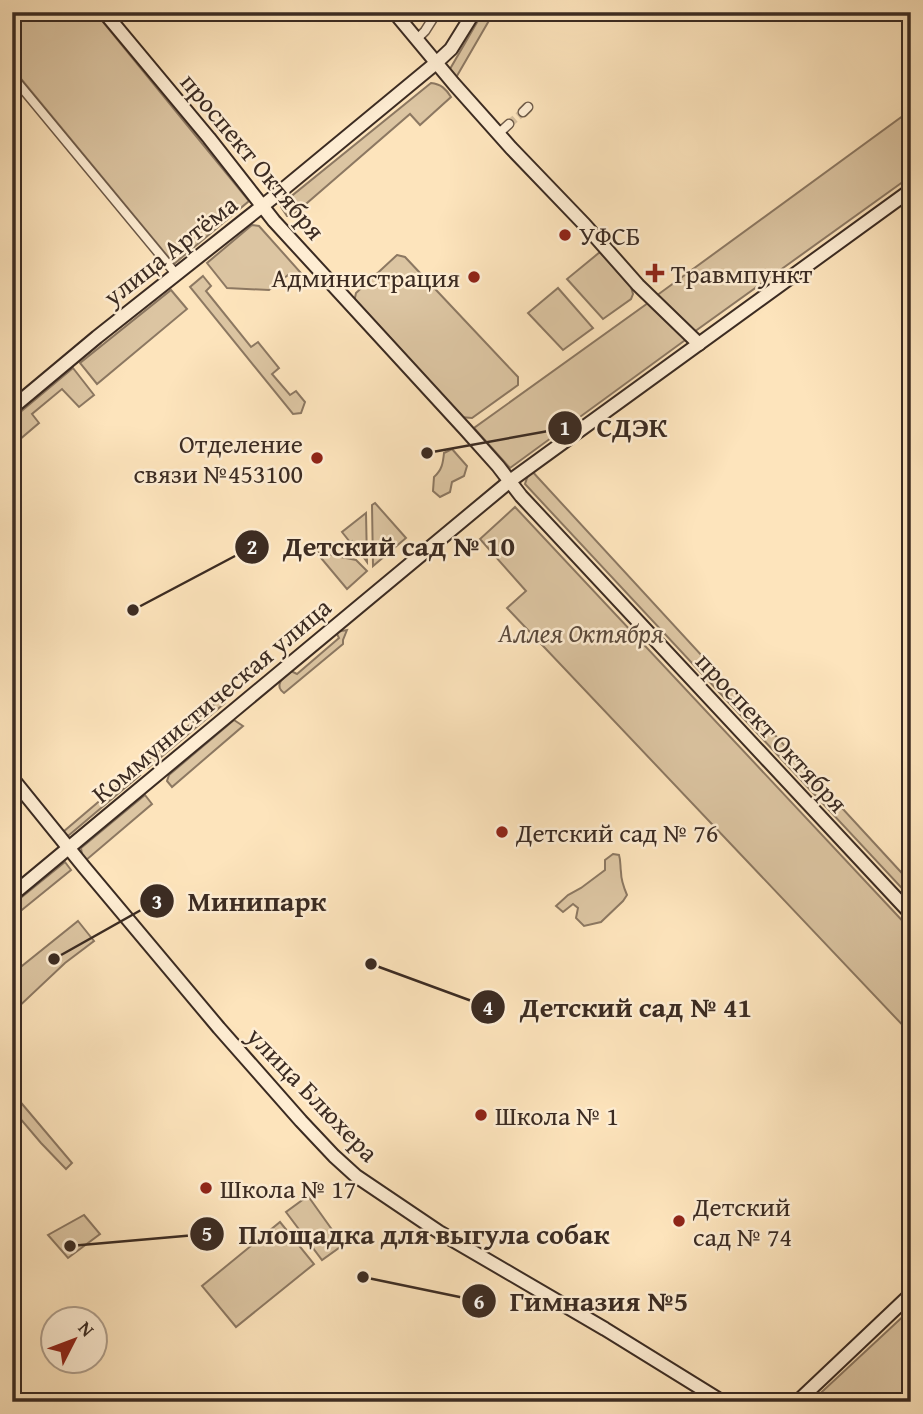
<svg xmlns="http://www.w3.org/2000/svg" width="923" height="1414" viewBox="0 0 923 1414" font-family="'Gentium Book Plus',serif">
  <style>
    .green { fill: #dcc5a2; stroke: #8c7862; stroke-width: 2 }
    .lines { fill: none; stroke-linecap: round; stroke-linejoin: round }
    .street-tunnel { stroke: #d6bf9d; stroke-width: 8; stroke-dasharray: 8 4; stroke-linecap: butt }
    .street-casing { stroke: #6c5948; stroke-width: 11 }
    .secondary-casing { stroke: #3b2b22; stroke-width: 16 }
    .street { stroke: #feedd3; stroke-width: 8 }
    .secondary { stroke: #feedd3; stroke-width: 12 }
    .poi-dot { fill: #8f2418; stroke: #feedd3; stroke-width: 2.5 }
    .labels { text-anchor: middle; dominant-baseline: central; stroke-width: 5; stroke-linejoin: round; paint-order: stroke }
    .street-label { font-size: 26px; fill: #3b2b22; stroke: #feedd3 }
    .poi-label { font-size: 26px; fill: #3b2b22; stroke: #feedd3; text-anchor: start }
    .park-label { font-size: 26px; font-style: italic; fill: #5b4a3c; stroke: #feedd3 }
    .leader { fill: none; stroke: #3b2b22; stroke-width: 2.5 }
    .callout-dot { fill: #3b2b22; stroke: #feedd3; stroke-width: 2.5 }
    .mark-label { font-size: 21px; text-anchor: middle; font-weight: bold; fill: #fff }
    .callout-label { font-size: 28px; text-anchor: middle; font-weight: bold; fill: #3b2b22; stroke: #feedd3; stroke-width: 5; stroke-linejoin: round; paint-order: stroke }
  </style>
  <rect width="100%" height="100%" fill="#fde4bc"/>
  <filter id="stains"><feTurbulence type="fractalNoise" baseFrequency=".00286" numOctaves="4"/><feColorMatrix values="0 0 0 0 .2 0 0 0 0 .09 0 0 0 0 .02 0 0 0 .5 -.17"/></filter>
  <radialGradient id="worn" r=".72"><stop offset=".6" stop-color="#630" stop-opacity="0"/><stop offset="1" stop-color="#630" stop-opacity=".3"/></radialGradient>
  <!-- green -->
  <g class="green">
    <polygon points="12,12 95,12 249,201 174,264 12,68"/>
    <polygon points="483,12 494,12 454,81 451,76 450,69"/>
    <path d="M 431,83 C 441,84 446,89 451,97 L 420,125 L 410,114 L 292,216 L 287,216 L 281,207 L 283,203 Z"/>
    <polygon points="911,110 911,176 694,332 656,296"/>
    <polygon points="252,225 259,226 309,282 301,288 288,275 269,290 227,288 207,263"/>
    <polygon points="600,252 631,287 633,294 631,299 603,319 567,279"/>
    <polygon points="397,255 405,257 518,377 518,385 472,418 460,417 354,302 356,293"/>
    <polygon points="203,276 211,286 206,291 251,347 258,342 279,368 272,374 290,395 296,391 305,402 301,413 293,414 190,287"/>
    <polygon points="558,288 593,328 563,350 528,313"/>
    <polygon points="171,290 187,309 97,384 80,363"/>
    <polygon points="648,303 688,338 510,468 474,428"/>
    <polygon points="73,368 94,395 79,407 62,389 32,414 39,423 12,446 12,419"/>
    <path d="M 452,449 L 467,466 L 464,476 L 452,482 L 450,492 L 440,497 L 433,491 L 434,477 C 442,470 443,463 444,453 Z"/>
    <polygon points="530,469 911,883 911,898 525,484"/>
    <polygon points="375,503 406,538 373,566 372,505"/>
    <polygon points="515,507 911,930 911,1034 507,608 526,591 480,539"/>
    <polygon points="366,513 367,562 352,541 350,542 342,532"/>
    <polygon points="316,552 356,560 367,571 347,589"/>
    <path d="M 347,630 L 343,640 L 343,644 L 284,693 C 273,685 284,677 291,671 L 297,674 L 339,638 L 336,632 Z"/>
    <polygon points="223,697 225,703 148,768 143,764"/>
    <polygon points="234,720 243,726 172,787 167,781 169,775"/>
    <polygon points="136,770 140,775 68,836 63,832"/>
    <polygon points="145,795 152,804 85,861 82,855 81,848"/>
    <path d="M 613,854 L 619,855 C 621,861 620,866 621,872 C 621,879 624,888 627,895 L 623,901 L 601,922 L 584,926 L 576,918 L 578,908 L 573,904 L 563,912 L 556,906 L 568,895 L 581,888 L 605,870 L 605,860 Z"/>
    <polygon points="65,862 71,870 12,918 12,905"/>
    <polygon points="78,921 94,941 65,963 12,1013 12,974"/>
    <polygon points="12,1092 72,1163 66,1169 41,1143 12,1109"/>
    <polygon points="308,1196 343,1245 322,1260 286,1212"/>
    <polygon points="84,1215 100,1234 68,1258 48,1235"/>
    <polygon points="280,1222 314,1264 236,1327 202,1286"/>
    <polygon points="911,1309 911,1402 811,1402"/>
  </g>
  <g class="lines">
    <!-- street-tunnel -->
    <polyline class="street-tunnel" points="509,124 523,112"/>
    <!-- street casing -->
    <g class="street-casing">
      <g id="street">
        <polyline points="417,39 425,31 437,12"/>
        <polyline points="12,76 176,274"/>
        <polyline points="523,112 528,107"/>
        <polyline points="498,134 509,124"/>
      </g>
    </g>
    <!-- secondary casing -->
    <g class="secondary-casing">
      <g id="secondary">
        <polyline points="104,12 209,138 274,221 465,429 498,466 521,496 911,914"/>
        <polyline points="394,12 454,84 511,148 585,225 638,285 699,344"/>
        <polyline points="12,408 97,337 275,196 436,63 451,49 474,12"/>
        <polyline points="12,778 84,867 219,1028 301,1121 334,1156 356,1176 439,1232 605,1329 723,1402"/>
        <polyline points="12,895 510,481 911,190"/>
        <polyline points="797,1402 911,1294"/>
      </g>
    </g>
    <!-- street -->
    <use href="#street" class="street"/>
    <!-- secondary -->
    <use href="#secondary" class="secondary"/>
  </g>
  <!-- markers -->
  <g class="poi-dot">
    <circle cx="565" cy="235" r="7"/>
    <path d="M651.5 262.5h7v7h7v7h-7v7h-7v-7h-7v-7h7z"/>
    <circle cx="474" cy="277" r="7"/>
    <circle cx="317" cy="458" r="7"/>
    <circle cx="502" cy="832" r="7"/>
    <circle cx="481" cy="1115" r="7"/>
    <circle cx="206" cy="1188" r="7"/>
    <circle cx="679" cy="1221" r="7"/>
  </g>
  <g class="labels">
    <!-- street labels -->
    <g class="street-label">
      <text transform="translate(253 156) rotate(50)">проспект Октября</text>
      <text transform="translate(170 250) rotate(-38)">улица Артёма</text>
      <text transform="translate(211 700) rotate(-40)">Коммунистическая улица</text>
      <text transform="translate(772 732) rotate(47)">проспект Октября</text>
      <text transform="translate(313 1094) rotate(46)">улица Блюхера</text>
    </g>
    <!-- poi labels -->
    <g class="poi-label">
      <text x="579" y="235">УФСБ</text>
      <text x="671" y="273">Травмпункт</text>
      <text x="460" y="277" text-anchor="end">Администрация</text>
      <text x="303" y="443" text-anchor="end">Отделение<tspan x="303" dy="30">связи №453100</tspan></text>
      <text x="516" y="832">Детский сад № 76</text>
      <text x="495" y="1115">Школа № 1</text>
      <text x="220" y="1188">Школа № 17</text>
      <text x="693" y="1206">Детский<tspan x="693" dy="30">сад № 74</tspan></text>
    </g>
    <!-- park labels -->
    <g class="park-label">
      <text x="581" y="632">Аллея Октября</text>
    </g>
  </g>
  <!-- callouts -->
  <path class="leader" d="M427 453L565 428M133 610L252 547M54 959L157 901M371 964L488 1007M70 1246L207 1234M363 1277L479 1301"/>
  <g class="callout-dot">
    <circle cx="427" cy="453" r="7"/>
    <circle cx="133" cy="610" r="7"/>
    <circle cx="54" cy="959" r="7"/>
    <circle cx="371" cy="964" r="7"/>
    <circle cx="70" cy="1246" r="7"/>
    <circle cx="363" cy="1277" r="7"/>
    <circle cx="565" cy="428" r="18"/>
    <circle cx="252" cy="547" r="18"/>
    <circle cx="157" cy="901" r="18"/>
    <circle cx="488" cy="1007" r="18"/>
    <circle cx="207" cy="1234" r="18"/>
    <circle cx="479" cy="1301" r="18"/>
  </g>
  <g class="mark-label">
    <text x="565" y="435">1</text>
    <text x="252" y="554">2</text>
    <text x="157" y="909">3</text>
    <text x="488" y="1015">4</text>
    <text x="207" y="1241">5</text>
    <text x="479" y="1309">6</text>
  </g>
  <g class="callout-label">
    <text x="632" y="437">СДЭК</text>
    <text x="399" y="556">Детский сад № 10</text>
    <text x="257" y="911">Минипарк</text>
    <text x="636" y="1017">Детский сад № 41</text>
    <text x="424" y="1244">Площадка для выгула собак</text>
    <text x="599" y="1311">Гимназия №5</text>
  </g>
  <!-- margin -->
  <rect width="923" height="1414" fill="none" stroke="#fde4bc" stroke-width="42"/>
  <rect x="14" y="14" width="895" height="1386" fill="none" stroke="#3b2b22" stroke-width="3.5"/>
  <rect x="21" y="21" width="881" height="1372" fill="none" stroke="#3b2b22" stroke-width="2"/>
  <!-- north arrow -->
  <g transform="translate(74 1340) rotate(48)"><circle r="33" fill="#feedd3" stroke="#b09f8c" stroke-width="2"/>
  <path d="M0-5L12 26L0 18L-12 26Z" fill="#8f2418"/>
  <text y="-10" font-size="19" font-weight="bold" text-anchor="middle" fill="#3b2b22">N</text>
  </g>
  <rect width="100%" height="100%" filter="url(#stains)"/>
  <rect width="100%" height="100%" fill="url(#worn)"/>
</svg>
